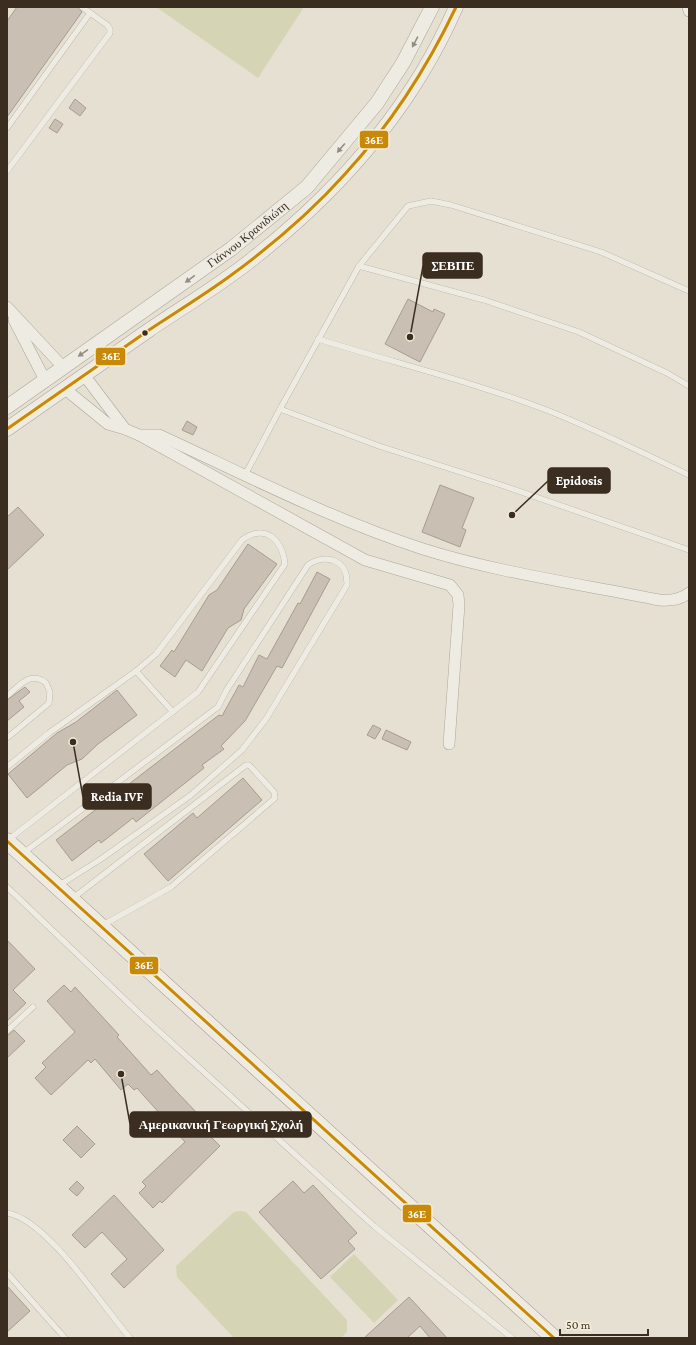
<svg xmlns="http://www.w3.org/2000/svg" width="696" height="1345" viewBox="0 0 696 1345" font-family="'Crimson Pro',serif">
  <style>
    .green { fill: #d5d5b5 }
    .building { fill: #cabfb3; stroke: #a79c91 }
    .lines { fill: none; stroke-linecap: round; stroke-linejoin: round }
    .service-casing { stroke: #aca59a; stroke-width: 6 }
    .minor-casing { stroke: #aca59a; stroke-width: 12 }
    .tertiary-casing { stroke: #aca59a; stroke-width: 15 }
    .secondary-casing { stroke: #9c958a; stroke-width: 17 }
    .service { stroke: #eeebe3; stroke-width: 5.5 }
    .minor { stroke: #eeebe3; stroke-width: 11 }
    .tertiary { stroke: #eeebe3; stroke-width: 14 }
    .secondary { stroke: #eeebe3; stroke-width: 16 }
    .bus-1-casing { stroke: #f5eed9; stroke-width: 6 }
    .bus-1 { stroke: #c88808; stroke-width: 3 }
    .oneway { fill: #948c82 }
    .bus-dot { fill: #3b2e21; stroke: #f5eed9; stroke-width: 1.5 }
    .labels { text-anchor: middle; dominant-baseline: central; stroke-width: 3; stroke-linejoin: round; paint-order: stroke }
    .street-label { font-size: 12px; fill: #3b2e21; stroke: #f5eed9 }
    .leader { fill: none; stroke: #3b2e21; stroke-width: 1.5 }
    .callout-dot { fill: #3b2e21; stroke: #f5eed9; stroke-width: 1.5 }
    .callout { fill: #3b2e21; stroke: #3b2e21; stroke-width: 1.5 }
    .callout-label { font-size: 13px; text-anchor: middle; font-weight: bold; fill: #fff }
    .line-badge { stroke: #f5eed9; stroke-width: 1.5 }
    .badge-label { font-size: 11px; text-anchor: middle; font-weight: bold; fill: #fff }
  </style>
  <rect width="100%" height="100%" fill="#e6e0d2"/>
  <!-- green -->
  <g class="green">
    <polygon points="156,7 304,7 258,78"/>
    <polygon points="240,1211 246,1212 347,1320 347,1332 341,1338 234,1338 177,1277 176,1266 234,1212"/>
    <polygon points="354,1254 398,1300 374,1323 330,1277"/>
  </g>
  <!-- building -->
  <g class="building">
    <polygon points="17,7 78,7 82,12 7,117 7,21"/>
    <polygon points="75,99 86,108 80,116 69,108"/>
    <polygon points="55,119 63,124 57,133 49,128"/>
    <polygon points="408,299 433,312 434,309 445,314 420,362 385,344"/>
    <polygon points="187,421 197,427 193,435 182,430"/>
    <polygon points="440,485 474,498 462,528 466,530 460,547 422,532"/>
    <polygon points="18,507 44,535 7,570 7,517"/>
    <polygon points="248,544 277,564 244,609 241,620 228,628 202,671 186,660 175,677 160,666 172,650 174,652 209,595 217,590"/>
    <polygon points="317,572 330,579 282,668 277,666 245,721 221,746 224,749 202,765 204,768 136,822 133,818 101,843 99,840 72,861 56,840 219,715 222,716 239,685 243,687 259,655 267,659 298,603 300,604"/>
    <polygon points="25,687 30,692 19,701 24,707 7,721 7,700"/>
    <polygon points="117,690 137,715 98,744 82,759 67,765 27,798 8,774 57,733 76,722"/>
    <polygon points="373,725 381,729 375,739 367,735"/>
    <polygon points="386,730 411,742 407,750 382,739"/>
    <polygon points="243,778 262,800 168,881 144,854 193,813 197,818"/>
    <polygon points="7,940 35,969 13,990 26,1003 7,1021"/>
    <polygon points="64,985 71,992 75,987 119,1035 117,1037 151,1075 157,1070 177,1092 196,1112 191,1117 220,1146 162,1203 160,1201 153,1208 139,1193 146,1186 142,1182 185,1142 137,1088 134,1090 128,1084 121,1090 95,1059 91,1063 88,1060 51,1095 35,1078 46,1067 42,1063 75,1032 47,1001"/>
    <polygon points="14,1030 25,1041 7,1058 7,1036"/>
    <polygon points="77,1126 95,1144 81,1158 63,1140"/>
    <polygon points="77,1181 84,1188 77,1196 69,1189"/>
    <polygon points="293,1181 304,1193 313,1185 357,1233 348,1241 355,1249 321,1279 259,1212"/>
    <polygon points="114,1195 164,1250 124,1288 111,1274 127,1259 102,1232 85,1248 72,1235"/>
    <polygon points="7,1286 30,1311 7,1332"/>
    <polygon points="409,1297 447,1338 430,1338 420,1326 407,1338 364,1338"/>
  </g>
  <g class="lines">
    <!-- service casing -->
    <g class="service-casing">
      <g id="service">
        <polyline points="7,128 90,13"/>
        <polyline points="7,171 110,33 110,29 107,25 82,7"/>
        <polyline points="359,266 484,300 579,332 667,373 689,386"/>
        <path d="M 318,339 C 395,363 474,382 549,411 C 597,430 643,453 689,475"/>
        <polyline points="280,409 379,446 501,485 689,550"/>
        <polyline points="245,475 280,409 359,266 408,206 431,201 451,205 601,252 689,291"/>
        <polyline points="136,671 173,712"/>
        <path d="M 7,696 C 19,686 31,670 46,683 L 50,692 L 49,703 L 7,738"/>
        <path d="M 7,767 L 49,733 L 136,671 L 156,654 L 242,540 C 266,523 282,540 285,564 L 198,692 L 8,840"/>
        <path d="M 22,854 L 218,707 L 226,691 L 308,565 C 327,553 348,560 347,585 L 266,719 L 242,750 L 191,795 L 101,859 L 58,886"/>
        <polyline points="7,887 141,1015 374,1226 512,1338"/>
        <polyline points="73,898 246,765 249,765 274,792 275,798 171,887 103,925"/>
        <polyline points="7,1031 33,1007"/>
        <path d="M 7,1213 C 47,1219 103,1307 130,1338"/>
        <polyline points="7,1273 65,1338"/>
      </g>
    </g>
    <!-- minor casing -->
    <g class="minor-casing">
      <g id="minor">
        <polyline points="688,7 689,11"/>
        <polyline points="7,307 63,367"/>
        <polyline points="14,320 45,380"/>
        <path d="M 84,375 L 125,429 L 139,435 L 159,435 C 246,475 331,519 423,549 C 499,573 580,584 659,600 C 670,601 680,600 689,593"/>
        <polyline points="65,389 108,424 125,429"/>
        <polyline points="141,436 365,560 450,585 458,595 459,605 449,744"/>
      </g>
    </g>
    <!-- tertiary casing -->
    <g class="tertiary-casing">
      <g id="tertiary">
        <path id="s1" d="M 7,407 L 231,249 L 307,187 L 377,103 L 403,63 L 432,7"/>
        <path d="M 7,429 C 54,396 101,363 149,330 C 184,306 222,284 255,257 C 341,189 412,108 456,7"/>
      </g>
    </g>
    <!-- secondary casing -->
    <g class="secondary-casing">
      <polyline id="secondary" points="7,841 554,1338"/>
    </g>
    <!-- service -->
    <use href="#service" class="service"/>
    <!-- minor -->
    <use href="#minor" class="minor"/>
    <!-- tertiary -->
    <use href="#tertiary" class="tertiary"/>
    <!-- secondary -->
    <use href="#secondary" class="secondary"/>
    <!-- bus-1 casing -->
    <g class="bus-1-casing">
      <g id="bus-1">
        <path d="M 7,429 C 54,396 101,363 149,330 C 176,312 204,295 230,276 C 271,246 311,212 345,174 C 391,124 427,68 456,7"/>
        <polyline points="7,841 554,1338"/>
      </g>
    </g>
    <!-- bus-1 -->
    <use href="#bus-1" class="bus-1"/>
  </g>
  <!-- one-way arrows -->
  <defs><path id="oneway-solid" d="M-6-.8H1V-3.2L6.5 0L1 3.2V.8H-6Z"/></defs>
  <g class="oneway">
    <use href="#oneway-solid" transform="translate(415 42) rotate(118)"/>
    <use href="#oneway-solid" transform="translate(341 148) rotate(130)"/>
    <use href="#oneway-solid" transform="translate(190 279) rotate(144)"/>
    <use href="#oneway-solid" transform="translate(83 353) rotate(146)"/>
  </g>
  <!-- markers -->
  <circle class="bus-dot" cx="145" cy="333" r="3.5"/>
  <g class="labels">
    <!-- street labels -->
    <g class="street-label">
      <text stroke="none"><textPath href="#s1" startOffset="296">Γιάννου Κρανιδιώτη</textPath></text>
    </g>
  </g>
  <!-- callouts -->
  <path class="leader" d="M410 337L423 266M512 515L548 481M73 742L83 797M121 1074L130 1124"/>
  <g class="callout-dot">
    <circle cx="410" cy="337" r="4"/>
    <circle cx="512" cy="515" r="4"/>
    <circle cx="73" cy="742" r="4"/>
    <circle cx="121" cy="1074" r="4"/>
  </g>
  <g class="callout">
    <rect x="423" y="253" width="59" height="25" rx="4"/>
    <rect x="548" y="468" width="62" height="25" rx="4"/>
    <rect x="83" y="784" width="68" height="25" rx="4"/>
    <rect x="130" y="1112" width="181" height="25" rx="4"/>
  </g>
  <g class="callout-label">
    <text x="453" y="270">ΣΕΒΠΕ</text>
    <text x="579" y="485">Epidosis</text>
    <text x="117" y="801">Redia IVF</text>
    <text x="221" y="1129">Αμερικανική Γεωργική Σχολή</text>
  </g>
  <g class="line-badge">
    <rect x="359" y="130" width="30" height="19" rx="4" fill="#c88808"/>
    <rect x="95" y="347" width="31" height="19" rx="4" fill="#c88808"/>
    <rect x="129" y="956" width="30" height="19" rx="4" fill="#c88808"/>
    <rect x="402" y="1204" width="30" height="19" rx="4" fill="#c88808"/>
  </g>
  <g class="badge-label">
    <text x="374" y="144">36Ε</text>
    <text x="111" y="360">36Ε</text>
    <text x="144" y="969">36Ε</text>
    <text x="417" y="1218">36Ε</text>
  </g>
  <!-- border -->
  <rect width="696" height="1345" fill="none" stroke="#3b2e21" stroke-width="16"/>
  <!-- scale -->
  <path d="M560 1329v6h88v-6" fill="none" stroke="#3b2e21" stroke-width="2"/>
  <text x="566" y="1329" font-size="12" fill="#3b2e21" stroke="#f5eed9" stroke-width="3" paint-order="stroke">50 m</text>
</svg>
